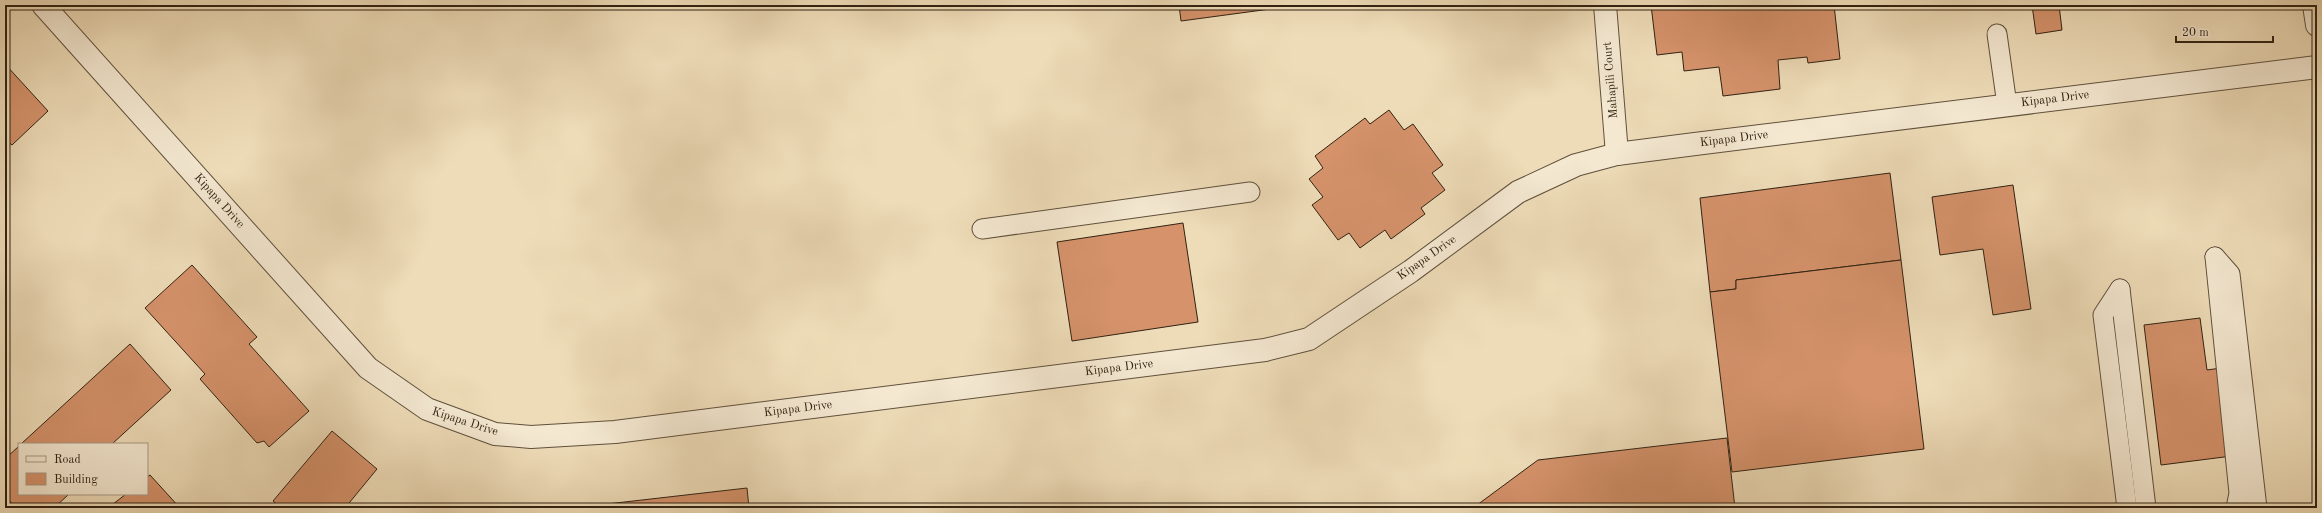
<svg xmlns="http://www.w3.org/2000/svg" width="2322" height="513" viewBox="0 0 2322 513" font-family="'Old Standard TT',serif">
  <style>
    .building { fill: #d5926b; stroke: #302212 }
    .lines { fill: none; stroke-linecap: round; stroke-linejoin: round }
    .service-casing { stroke: #60503c; stroke-width: 21 }
    .minor-casing { stroke: #60503c; stroke-width: 24 }
    .tertiary-casing { stroke: #60503c; stroke-width: 24 }
    .service { stroke: #f4e8d1; stroke-width: 19 }
    .minor { stroke: #f4e8d1; stroke-width: 22 }
    .tertiary { stroke: #f4e8d1; stroke-width: 22 }
    .labels { text-anchor: middle; dominant-baseline: central; stroke-width: 4; stroke-linejoin: round; paint-order: stroke }
    .street-label { font-size: 12px; fill: #302212; stroke: #f4e8d1 }
  </style>
  <rect width="100%" height="100%" fill="#eedcb8"/>
  <filter id="stains"><feTurbulence type="fractalNoise" baseFrequency=".005" numOctaves="4"/><feColorMatrix values="0 0 0 0 .2 0 0 0 0 .09 0 0 0 0 .02 0 0 0 .5 -.17"/></filter>
  <radialGradient id="worn" r=".72"><stop offset=".6" stop-color="#630" stop-opacity="0"/><stop offset="1" stop-color="#630" stop-opacity=".3"/></radialGradient>
  <!-- building -->
  <g class="building">
    <polygon points="1179,5 1300,5 1181,21"/>
    <polygon points="1651,5 1834,5 1840,59 1808,63 1807,57 1778,60 1780,89 1723,96 1719,67 1684,71 1682,52 1657,55"/>
    <polygon points="2032,5 2059,5 2062,30 2036,34"/>
    <polygon points="5,64 48,111 12,145 5,140"/>
    <polygon points="1389,110 1404,130 1413,124 1443,165 1432,173 1445,190 1421,208 1425,214 1391,239 1385,230 1360,248 1349,233 1338,240 1312,205 1323,197 1309,179 1323,168 1315,156 1365,118 1370,124"/>
    <polygon points="1890,173 1901,260 1736,280 1736,289 1710,292 1700,198"/>
    <polygon points="2013,185 2031,309 1993,315 1983,249 1940,255 1932,197"/>
    <polygon points="1183,223 1198,322 1072,341 1057,242"/>
    <polygon points="1901,260 1924,449 1732,472 1710,292 1736,289 1736,280"/>
    <polygon points="192,265 257,337 249,344 309,411 269,447 264,441 257,443 200,379 205,374 145,308"/>
    <polygon points="2200,318 2207,370 2221,368 2232,456 2161,465 2144,325"/>
    <polygon points="130,344 171,390 112,444 21,444"/>
    <polygon points="332,431 377,469 345,508 278,508 279,506 273,501"/>
    <polygon points="1727,438 1735,508 1473,508 1538,460"/>
    <polygon points="19,446 19,494 69,494 54,508 16,508 5,496 5,459"/>
    <polygon points="150,475 180,508 108,508 126,494 147,494 147,477"/>
    <polygon points="747,488 749,508 572,508"/>
  </g>
  <g class="lines">
    <!-- service casing -->
    <g class="service-casing">
      <g id="service">
        <polyline points="1997,34 2007,105"/>
        <polyline points="982,229 1250,192"/>
        <polyline points="2215,257 2230,274 2257,508"/>
        <polyline points="2215,257 2239,493 2236,508"/>
        <polyline points="2120,289 2103,315 2127,508"/>
        <polyline points="2120,289 2146,508"/>
      </g>
    </g>
    <!-- minor casing -->
    <g class="minor-casing">
      <polyline id="minor" points="1605,5 1617,154"/>
    </g>
    <!-- tertiary casing -->
    <g class="tertiary-casing">
      <g id="tertiary">
        <polyline points="43,5 368,368 427,409 495,434 531,437 615,432 1265,350 1309,339 1411,271 1518,192 1576,165 1617,154 1695,144 2317,67"/>
        <polyline points="2314,5 2317,25"/>
      </g>
    </g>
    <!-- service -->
    <use href="#service" class="service"/>
    <!-- minor -->
    <use href="#minor" class="minor"/>
    <!-- tertiary -->
    <use href="#tertiary" class="tertiary"/>
  </g>
  <g class="labels">
    <!-- street labels -->
    <g class="street-label">
      <text transform="translate(1611 80) rotate(-95)">Mahapili Court</text>
      <text transform="translate(2055 99) rotate(-7)">Kipapa Drive</text>
      <text transform="translate(1734 139) rotate(-7)">Kipapa Drive</text>
      <text transform="translate(219 201) rotate(48)">Kipapa Drive</text>
      <text transform="translate(1427 258) rotate(-35)">Kipapa Drive</text>
      <text transform="translate(1119 368) rotate(-7)">Kipapa Drive</text>
      <text transform="translate(798 409) rotate(-7)">Kipapa Drive</text>
      <text transform="translate(465 422) rotate(18)">Kipapa Drive</text>
    </g>
  </g>
  <!-- margin -->
  <rect width="2322" height="513" fill="none" stroke="#eedcb8" stroke-width="20"/>
  <rect x="6" y="6" width="2310" height="501" fill="none" stroke="#302212" stroke-width="2"/>
  <rect x="10" y="10" width="2302" height="493" fill="none" stroke="#302212"/>
  <!-- legend -->
  <rect x="18" y="443" width="130" height="52" fill="#f4e8d1" stroke="#a69985"/>
  <rect x="26" y="456" width="20" height="6" fill="#f4e8d1" stroke="#a69985"/>
  <text x="54" y="463" font-size="12" fill="#302212">Road</text>
  <rect x="26" y="473" width="20" height="12" fill="#d5926b" stroke="#a69985"/>
  <text x="54" y="483" font-size="12" fill="#302212">Building</text>
  <!-- scale -->
  <path d="M2176 36v6h97v-6" fill="none" stroke="#302212" stroke-width="2"/>
  <text x="2182" y="36" font-size="12" fill="#302212" stroke="#f4e8d1" stroke-width="3" paint-order="stroke">20 m</text>
  <rect width="100%" height="100%" filter="url(#stains)"/>
  <rect width="100%" height="100%" fill="url(#worn)"/>
</svg>
